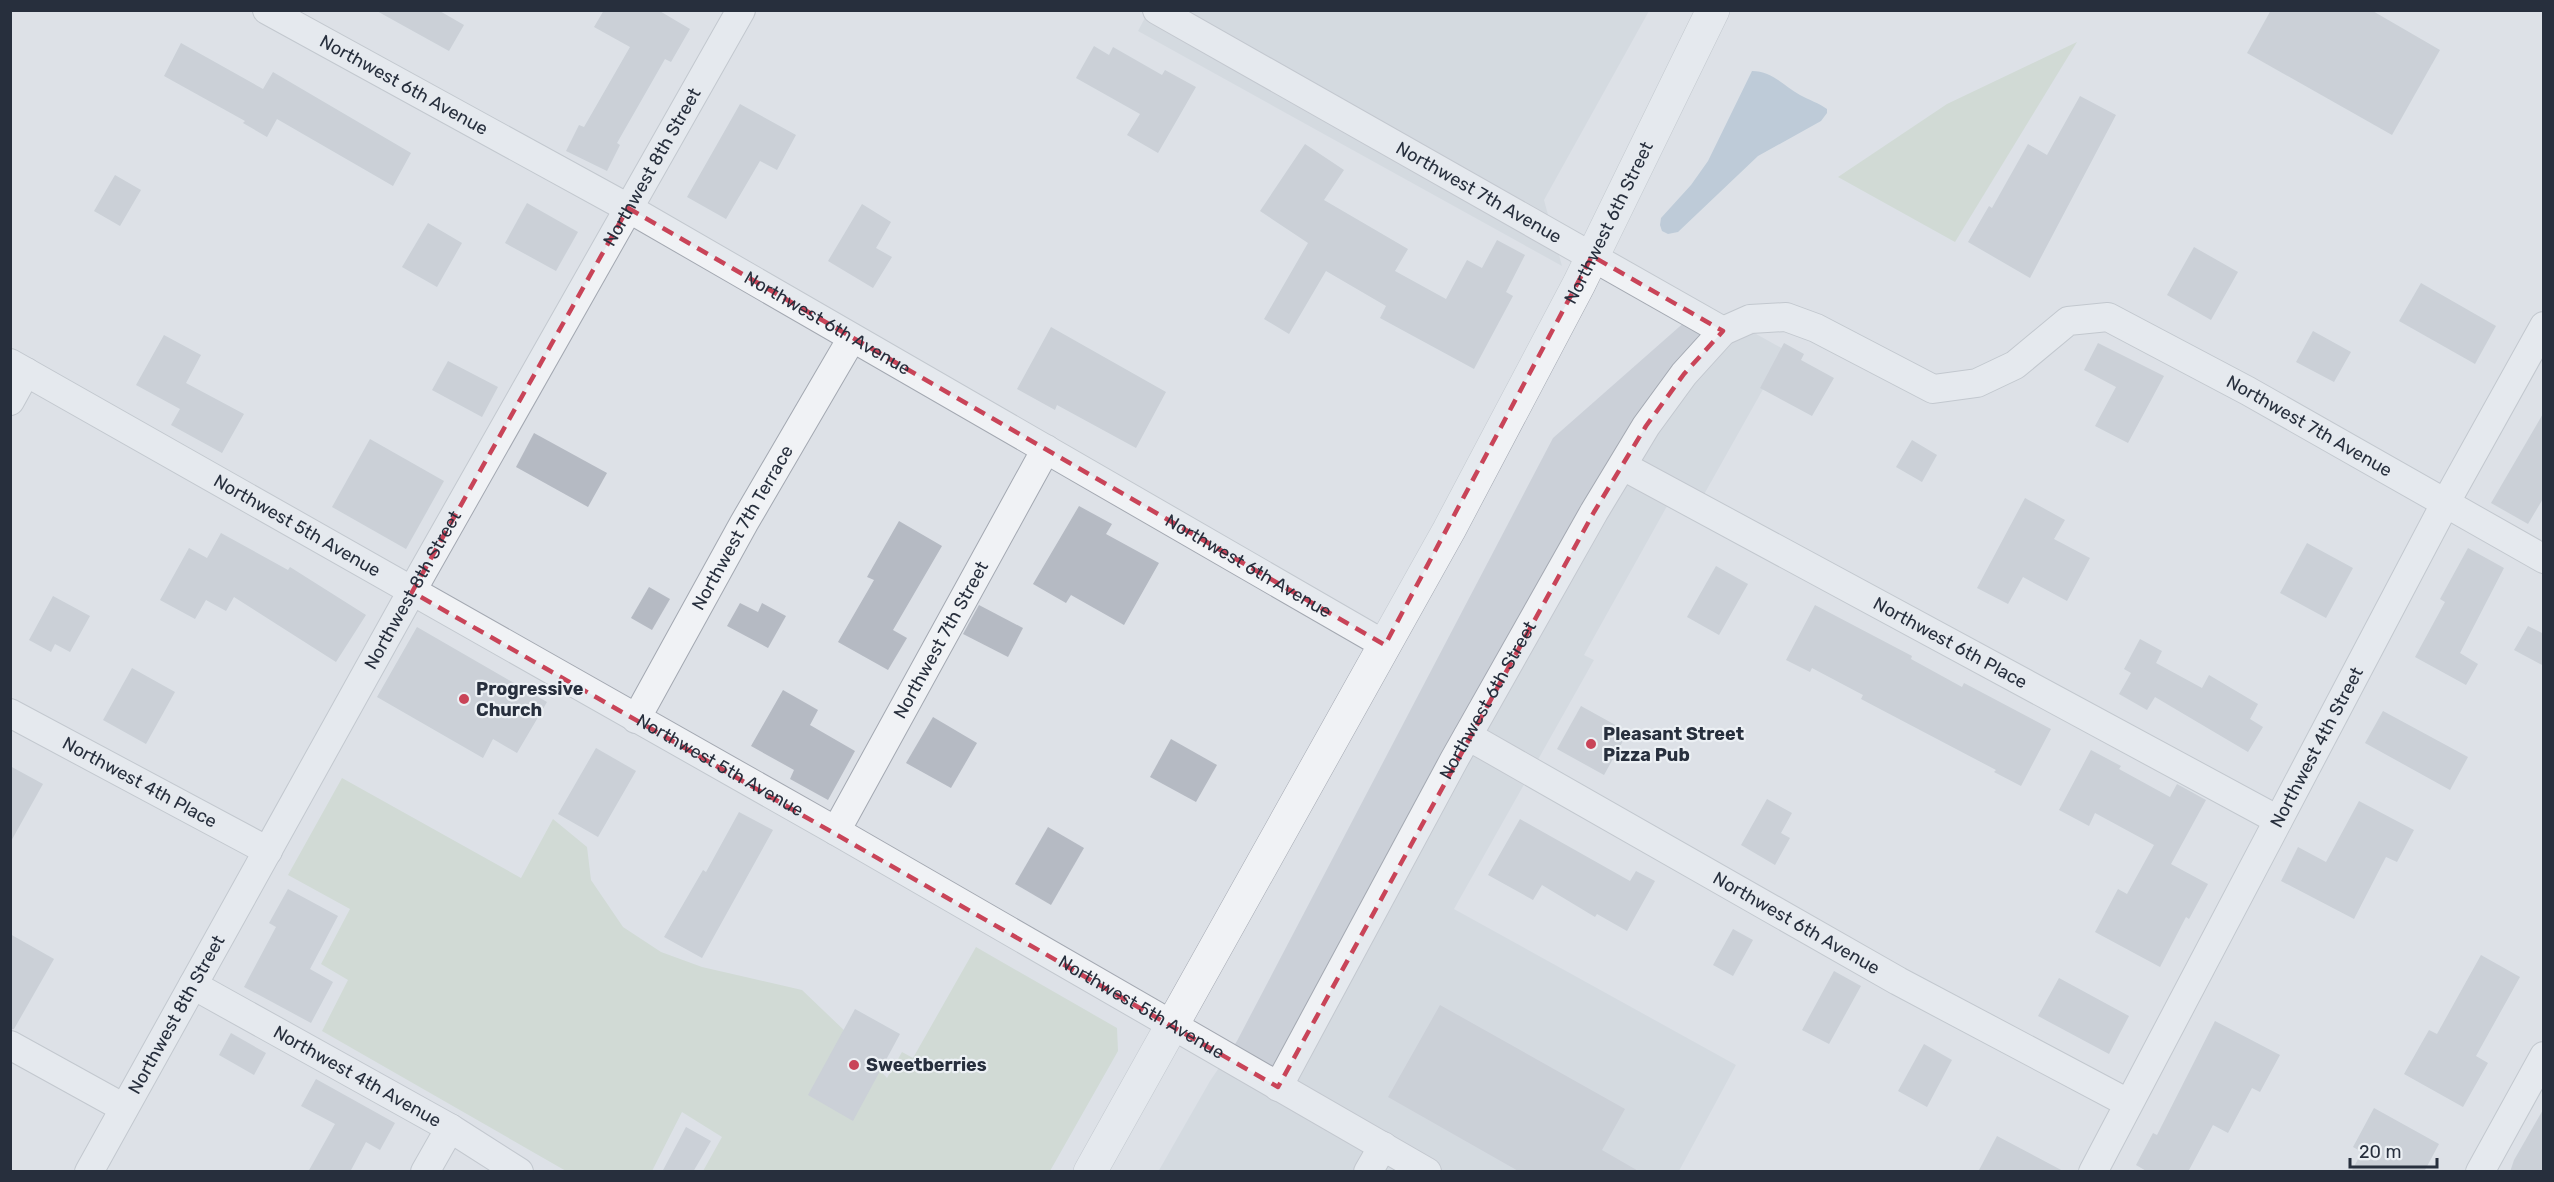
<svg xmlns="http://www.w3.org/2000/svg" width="2554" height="1182" viewBox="0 0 2554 1182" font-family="Rubik,sans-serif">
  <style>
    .built { fill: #cbd0d8 }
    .green { fill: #c3d0bf }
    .water { fill: #99afc6 }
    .building { fill: #b5bac3 }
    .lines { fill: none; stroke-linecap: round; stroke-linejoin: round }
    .minor-casing { stroke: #a3a8b1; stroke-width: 30 }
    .tertiary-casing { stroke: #a3a8b1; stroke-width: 34 }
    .minor { stroke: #f0f2f5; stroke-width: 28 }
    .tertiary { stroke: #f0f2f5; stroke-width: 33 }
    .marked { fill: none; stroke: #c94458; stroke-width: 4.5; stroke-dasharray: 12 8; stroke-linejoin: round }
    .poi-dot { fill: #c94458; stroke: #ecf0f4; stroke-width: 2 }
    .labels { text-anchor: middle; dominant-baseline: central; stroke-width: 4.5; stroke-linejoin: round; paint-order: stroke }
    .street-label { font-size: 18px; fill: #272f3d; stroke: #ecf0f4 }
    .poi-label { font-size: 18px; font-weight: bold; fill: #272f3d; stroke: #ecf0f4; text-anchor: start }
  </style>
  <rect width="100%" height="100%" fill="#dde1e7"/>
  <!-- built -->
  <g class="built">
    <polygon points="1149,10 1649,11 1544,200 1562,266 1138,31"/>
    <polygon points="1704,305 1785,350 1702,498 1671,499 1584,655 1594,660 1454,909 1736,1065 1679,1171 1158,1172 1210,1081 1237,1041 1553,438"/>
  </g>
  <!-- green -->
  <g class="green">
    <polygon points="2077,42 1955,242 1838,177 1947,104"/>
    <polygon points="342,778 521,878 553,819 587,847 591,880 623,927 661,952 702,967 802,990 847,1033 887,1078 902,1052 913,1058 976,947 1117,1028 1118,1051 1050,1171 703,1171 722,1137 682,1112 652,1171 566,1171 322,1031 348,980 321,964 350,909 288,875"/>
  </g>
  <!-- water -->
  <path class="water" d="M 1752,71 C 1772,71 1784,86 1800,95 C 1809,100 1819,103 1827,109 L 1827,113 L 1821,121 L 1758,156 L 1678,232 L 1668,234 L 1662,231 L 1660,225 L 1661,218 L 1691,185 L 1708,161 Z"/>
  <!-- building -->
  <g class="building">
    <polygon points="375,10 438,10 464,25 449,51"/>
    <polygon points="604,10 658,10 690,29 671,62 665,59 617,143 620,145 607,171 566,151 579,125 584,127 630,47 594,27"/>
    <polygon points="2271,10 2371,10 2440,50 2392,135 2247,53"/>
    <polygon points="181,43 263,89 273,72 411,153 393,186 277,119 267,137 243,123 245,121 164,76"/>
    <polygon points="1094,46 1109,55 1113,47 1162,75 1165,70 1196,87 1158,153 1127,135 1140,114 1076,78"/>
    <polygon points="2080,96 2116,115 2030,278 1968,242 1989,206 1992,208 2028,144 2047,155"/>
    <polygon points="740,104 796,135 777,170 760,161 726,219 687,197"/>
    <polygon points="1305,144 1344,170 1324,200 1408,249 1395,271 1446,299 1467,260 1482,268 1497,240 1525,255 1506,292 1513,296 1474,369 1380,318 1386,306 1326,271 1289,334 1264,319 1308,243 1260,211"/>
    <polygon points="115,175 141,190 120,226 94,211"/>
    <polygon points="527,203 578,232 556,271 505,243"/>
    <polygon points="862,204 891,222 876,248 892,257 873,288 828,261"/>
    <polygon points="428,223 462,243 437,287 402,267"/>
    <polygon points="2194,247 2238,272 2211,320 2167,295"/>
    <polygon points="2421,283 2496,326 2475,364 2399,321"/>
    <polygon points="1051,327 1166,392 1136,448 1057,405 1055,410 1017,389"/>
    <polygon points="2313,331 2351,352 2334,382 2296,362"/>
    <polygon points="164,335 201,355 186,383 244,414 222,453 171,425 180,409 136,385"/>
    <polygon points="1784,343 1804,354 1801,360 1834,378 1812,416 1760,388"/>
    <polygon points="2098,343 2164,376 2128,443 2095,426 2116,387 2084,370"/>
    <polygon points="448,361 498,387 482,417 432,390"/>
    <polygon points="2544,412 2544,497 2528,524 2491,503"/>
    <polygon points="534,433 607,473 588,507 516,467"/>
    <polygon points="370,439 444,481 406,549 332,507"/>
    <polygon points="1912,440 1937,455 1922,482 1896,467"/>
    <polygon points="2025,498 2065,520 2054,539 2090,558 2067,601 2023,577 2008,604 1977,588"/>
    <polygon points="1079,506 1112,524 1106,534 1159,563 1124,625 1071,595 1066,603 1033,584"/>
    <polygon points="899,521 942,546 893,630 907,638 888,670 838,642 874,580 867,577"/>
    <polygon points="221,533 288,570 290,567 366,615 336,662 234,597 226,611 206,600 195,619 160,600 189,548 207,558"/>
    <polygon points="2307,543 2353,568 2326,618 2280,593"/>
    <polygon points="2468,548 2504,568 2460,653 2478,664 2466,685 2415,657 2445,602 2440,599"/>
    <polygon points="1716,566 1748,584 1719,635 1687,617"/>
    <polygon points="649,587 670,599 652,630 631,618"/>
    <polygon points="53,596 90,616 70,652 55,644 51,652 29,640"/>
    <polygon points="740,603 758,612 762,603 786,616 768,648 727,626"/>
    <polygon points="979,605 1023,628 1008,657 963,634"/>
    <polygon points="1815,605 1912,656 1911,659 1962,687 1964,683 2051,729 2021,786 1994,772 1996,770 1861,699 1863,695 1812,668 1810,672 1786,660"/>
    <polygon points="2528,626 2544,634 2544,666 2514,650"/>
    <polygon points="417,627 547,702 517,753 493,739 483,758 377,697"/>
    <polygon points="2140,639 2162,651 2156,663 2202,688 2209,675 2258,704 2250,719 2263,727 2248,752 2155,697 2147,710 2119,694 2131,673 2124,669"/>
    <polygon points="132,668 175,692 146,744 103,720"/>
    <polygon points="783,690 818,710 810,725 855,751 828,800 790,779 794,770 751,746"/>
    <polygon points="1581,706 1628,732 1604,775 1557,749"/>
    <polygon points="2383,711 2468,757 2450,790 2365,743"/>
    <polygon points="933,717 977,743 951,788 906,763"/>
    <polygon points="1171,739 1217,765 1196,802 1150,777"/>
    <polygon points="596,748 636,771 598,837 558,814"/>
    <polygon points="2091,750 2121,766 2119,769 2170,797 2177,784 2206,800 2171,864 2208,884 2189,919 2186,917 2160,967 2095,932 2118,889 2127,894 2154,845 2095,813 2089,826 2059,810"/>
    <polygon points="10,766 43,784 10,843"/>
    <polygon points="1767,799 1792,813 1781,833 1790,838 1775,865 1741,845"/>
    <polygon points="2359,801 2414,830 2397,862 2386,857 2354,919 2281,881 2298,847 2326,862"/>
    <polygon points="739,812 773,830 702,958 664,937 703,870 706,872"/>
    <polygon points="1520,819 1630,881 1636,871 1655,881 1627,931 1597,914 1595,917 1542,885 1533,900 1488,875"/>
    <polygon points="1048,827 1084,848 1051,905 1015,884"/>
    <polygon points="288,889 338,916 310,969 333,982 311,1023 244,987 276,927 269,923"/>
    <polygon points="1733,929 1753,940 1733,976 1713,965"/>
    <polygon points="10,934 54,959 14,1029 10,1029"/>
    <polygon points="2481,955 2520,977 2476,1056 2488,1063 2463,1107 2404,1074 2429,1030 2437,1034"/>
    <polygon points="1834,971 1861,986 1829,1044 1802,1030"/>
    <polygon points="2059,978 2129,1016 2109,1054 2038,1016"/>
    <polygon points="1440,1005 1625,1109 1602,1150 1640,1172 1520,1172 1388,1097"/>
    <polygon points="855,1009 900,1034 853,1121 808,1095"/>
    <polygon points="2215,1021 2280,1055 2260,1092 2252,1088 2228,1133 2213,1125 2188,1172 2148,1172 2136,1165 2153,1133 2157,1135"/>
    <polygon points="231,1033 266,1053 254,1075 219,1055"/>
    <polygon points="1924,1044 1952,1060 1927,1107 1898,1091"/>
    <polygon points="316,1079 395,1123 380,1150 366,1142 350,1172 308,1172 335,1124 301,1106"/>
    <polygon points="2374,1108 2439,1144 2424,1172 2351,1172 2362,1152 2353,1147"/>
    <polygon points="2544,1108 2544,1172 2510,1172 2514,1160"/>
    <polygon points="686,1127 711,1141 693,1172 662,1172"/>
    <polygon points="1997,1136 2065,1172 1978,1172"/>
  </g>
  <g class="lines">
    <!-- minor casing -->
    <g class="minor-casing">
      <g id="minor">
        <path id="s1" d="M 267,10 L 628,208 L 1385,645"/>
        <path id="s2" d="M 1157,10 L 1723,331"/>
        <path id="s3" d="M 10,363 L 836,831 L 1427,1172"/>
        <polyline points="10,401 26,372"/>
        <path id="s4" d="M 1623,466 L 2278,820"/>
        <path id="s5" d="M 10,713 L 268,851"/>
        <path id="s6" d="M 636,719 L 744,523 L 852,338"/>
        <path id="s7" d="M 1468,736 L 1898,981 L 2128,1103"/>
        <path id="s8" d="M 836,831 L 1046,449"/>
        <path id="s9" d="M 193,985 L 450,1128 L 519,1172"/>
        <polyline points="10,1045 124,1108"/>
        <path id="s10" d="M 1278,1087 L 1454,760 L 1594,512 L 1646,426 L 1684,374 L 1723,331 L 1750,319 L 1786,317 L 1816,328 L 1933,389 L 1977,383 L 2015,365 L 2068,321 L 2108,317 L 2248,391 L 2544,559"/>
        <path id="s11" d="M 89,1172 L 422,573 L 741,10"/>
        <polyline points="425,1172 450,1128"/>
        <polyline points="1368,1172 1383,1146"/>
        <path id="s12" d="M 2093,1172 L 2446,502 L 2544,326"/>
        <polyline points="2480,1172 2544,1056"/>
      </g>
    </g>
    <!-- tertiary casing -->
    <g class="tertiary-casing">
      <g id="tertiary">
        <path id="s13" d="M 1090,1172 L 1449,530 L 1579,284 L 1713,10"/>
      </g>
    </g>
    <!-- minor -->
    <use href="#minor" class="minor"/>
    <!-- tertiary -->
    <use href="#tertiary" class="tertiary"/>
  </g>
  <!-- marked area -->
  <path d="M0 0H2554V1182H0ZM 628,208 L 1385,645 L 1592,256 L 1723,331 L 1684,374 L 1646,426 L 1594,512 L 1278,1087 L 412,592 Z" fill="#dde1e7" fill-opacity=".55" fill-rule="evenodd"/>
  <path class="marked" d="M 628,208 L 1385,645 L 1592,256 L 1723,331 L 1684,374 L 1646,426 L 1594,512 L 1278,1087 L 412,592 Z"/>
  <!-- markers -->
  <g class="poi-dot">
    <circle cx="464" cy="699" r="6"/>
    <circle cx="1591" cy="744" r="6"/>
    <circle cx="854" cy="1065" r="6"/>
  </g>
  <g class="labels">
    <!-- street labels -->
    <g class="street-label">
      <text stroke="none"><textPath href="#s1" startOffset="156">Northwest 6th Avenue</textPath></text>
      <text stroke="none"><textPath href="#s11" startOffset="1152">Northwest 8th Street</textPath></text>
      <text stroke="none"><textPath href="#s2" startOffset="370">Northwest 7th Avenue</textPath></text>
      <text stroke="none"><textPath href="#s13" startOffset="1082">Northwest 6th Street</textPath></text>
      <text stroke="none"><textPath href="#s1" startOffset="642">Northwest 6th Avenue</textPath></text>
      <text stroke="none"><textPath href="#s10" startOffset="1533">Northwest 7th Avenue</textPath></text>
      <text stroke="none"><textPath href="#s3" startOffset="330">Northwest 5th Avenue</textPath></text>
      <text stroke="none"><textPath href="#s6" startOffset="219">Northwest 7th Terrace</textPath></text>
      <text stroke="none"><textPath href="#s1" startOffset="1128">Northwest 6th Avenue</textPath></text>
      <text stroke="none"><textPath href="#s11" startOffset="666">Northwest 8th Street</textPath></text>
      <text stroke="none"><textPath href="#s8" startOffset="218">Northwest 7th Street</textPath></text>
      <text stroke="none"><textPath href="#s4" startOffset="372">Northwest 6th Place</textPath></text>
      <text stroke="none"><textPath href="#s10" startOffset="440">Northwest 6th Street</textPath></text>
      <text stroke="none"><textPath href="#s12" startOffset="480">Northwest 4th Street</textPath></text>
      <text stroke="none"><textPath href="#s3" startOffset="816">Northwest 5th Avenue</textPath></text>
      <text stroke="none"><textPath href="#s5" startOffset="147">Northwest 4th Place</textPath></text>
      <text stroke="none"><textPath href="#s7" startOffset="378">Northwest 6th Avenue</textPath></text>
      <text stroke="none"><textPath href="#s3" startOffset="1302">Northwest 5th Avenue</textPath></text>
      <text stroke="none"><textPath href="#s11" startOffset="180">Northwest 8th Street</textPath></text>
      <text stroke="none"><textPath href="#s9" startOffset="188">Northwest 4th Avenue</textPath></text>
    </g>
    <!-- poi labels -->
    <g class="poi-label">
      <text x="476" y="689">Progressive<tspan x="476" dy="21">Church</tspan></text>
      <text x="1603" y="734">Pleasant Street<tspan x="1603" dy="21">Pizza Pub</tspan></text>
      <text x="866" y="1065">Sweetberries</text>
    </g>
  </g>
  <!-- border -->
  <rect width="2554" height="1182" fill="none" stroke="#272f3d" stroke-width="24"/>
  <!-- scale -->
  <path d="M2350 1158v9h87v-9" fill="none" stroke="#272f3d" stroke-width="3"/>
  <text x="2359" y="1158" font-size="18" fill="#272f3d" stroke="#ecf0f4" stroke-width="4.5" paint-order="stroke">20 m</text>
</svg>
